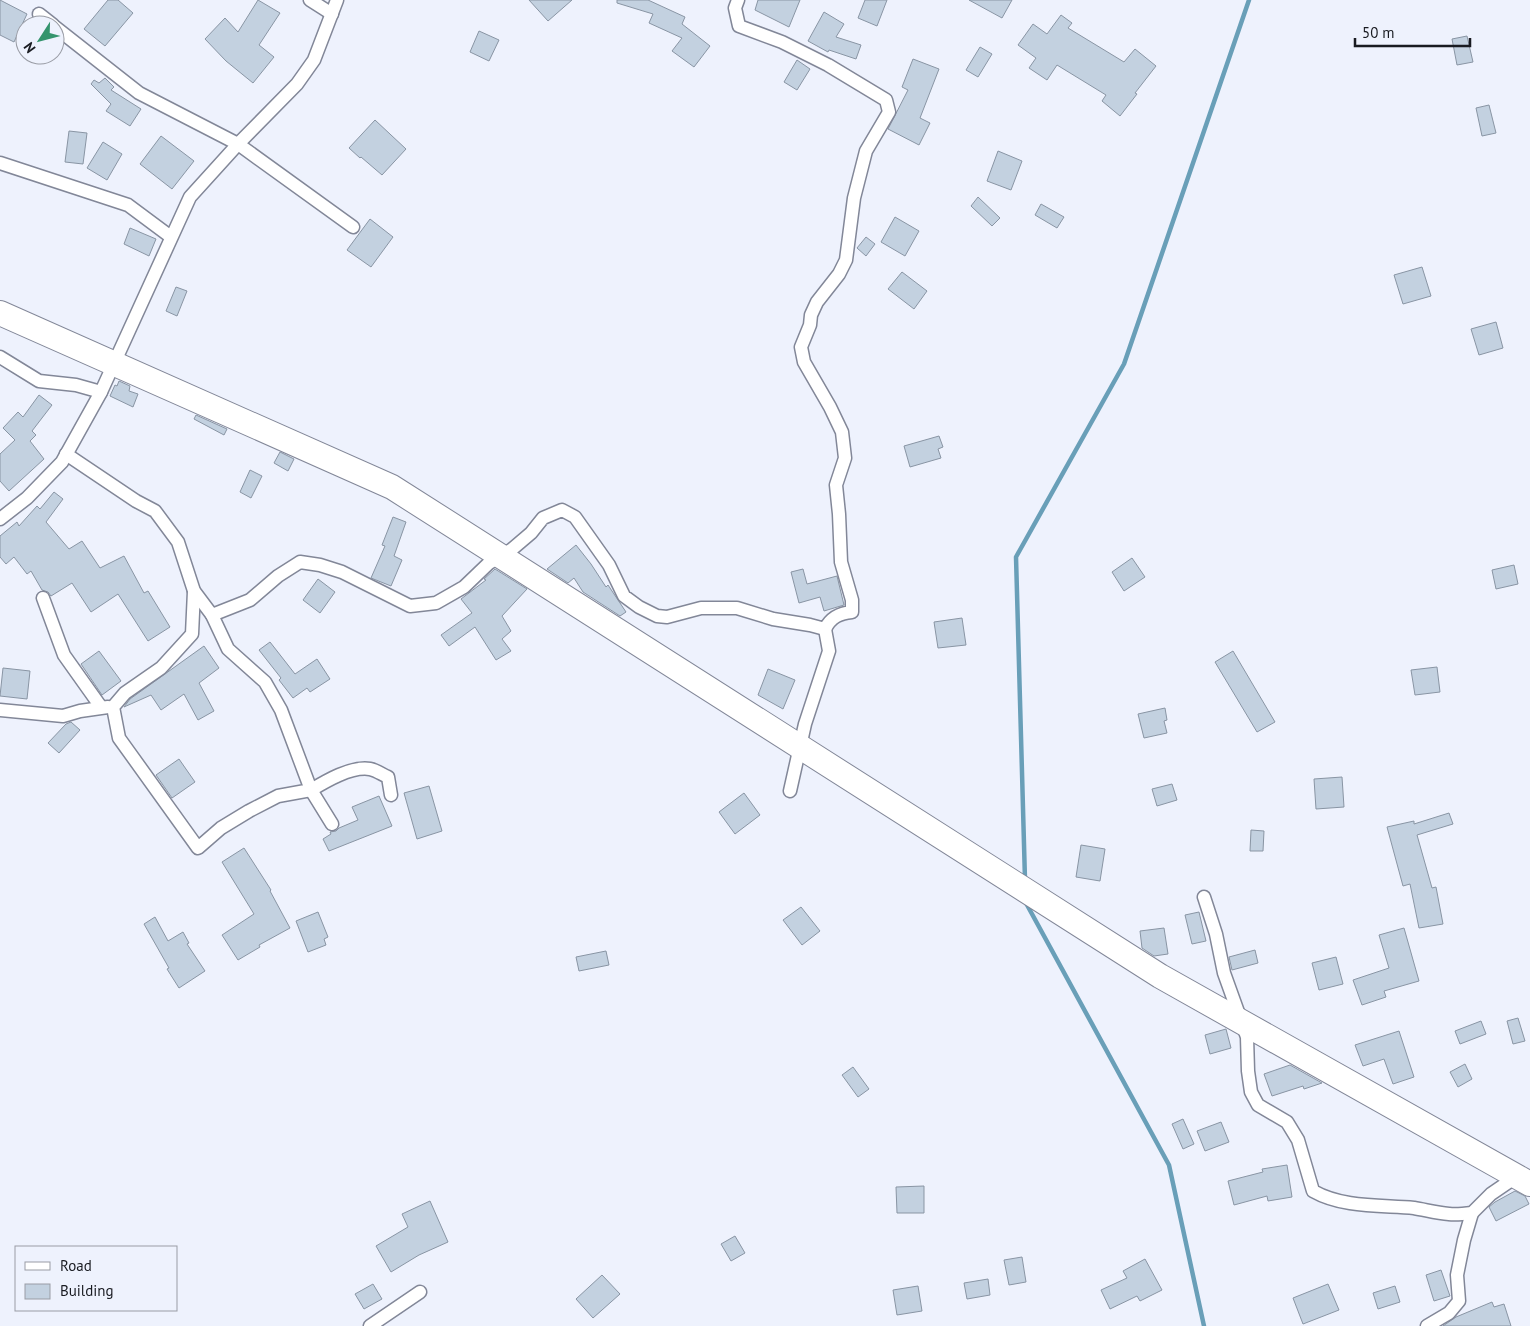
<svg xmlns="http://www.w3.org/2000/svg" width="1530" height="1326" viewBox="0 0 1530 1326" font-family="'PT Sans',sans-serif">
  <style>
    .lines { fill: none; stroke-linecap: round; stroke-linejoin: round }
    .stream { stroke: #699fb8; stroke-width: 4.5 }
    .building { fill: #c3d1e0; stroke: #8995a4 }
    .street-casing { stroke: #828798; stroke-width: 15 }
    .highway-casing { stroke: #828798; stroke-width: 26 }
    .street { stroke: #fff; stroke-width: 12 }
    .highway { stroke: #fff; stroke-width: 24 }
  </style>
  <rect width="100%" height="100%" fill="#eef2fd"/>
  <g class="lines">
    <!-- stream -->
    <g class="stream">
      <polyline points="1025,880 1016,557 1124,364 1249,0"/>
      <polyline points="1025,900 1026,903 1169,1165 1204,1326"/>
    </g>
  </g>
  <!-- building -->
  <g class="building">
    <polygon points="0,0 27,14 14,42 0,35"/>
    <polygon points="108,0 118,0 133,13 105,46 84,29"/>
    <polygon points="258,0 280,13 259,45 274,57 253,83 226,61 205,39 225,18 238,32"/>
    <polygon points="529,0 572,0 548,21"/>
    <polygon points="617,0 648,0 685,17 682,24 710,46 694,67 672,51 682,38 649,23 653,14 617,3"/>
    <polygon points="758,0 800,0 789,27 755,10"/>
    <polygon points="865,0 887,0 877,26 858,18"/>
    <polygon points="969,0 1012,0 1002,18"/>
    <polygon points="824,12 844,24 836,37 861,45 856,59 829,50 828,52 808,41"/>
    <polygon points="1061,15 1072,23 1068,28 1124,62 1135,49 1156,66 1135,93 1137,94 1120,116 1102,101 1106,95 1057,65 1047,80 1029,68 1036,58 1018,45 1033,24 1047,34"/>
    <polygon points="479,31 499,40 489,61 470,52"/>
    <polygon points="1467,36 1473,62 1457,65 1452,39"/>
    <polygon points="980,47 992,54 978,77 966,70"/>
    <polygon points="913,59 939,69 920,118 930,123 919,145 888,129 908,90 902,87"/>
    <polygon points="797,60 810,69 797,90 784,82"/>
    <polygon points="105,78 114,87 111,90 141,109 130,126 106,111 111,104 91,84 94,80 99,83"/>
    <polygon points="1489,105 1496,133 1482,136 1476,108"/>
    <polygon points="375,120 406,149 382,175 361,157 360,158 349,148"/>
    <polygon points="69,131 87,133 83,164 65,162"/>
    <polygon points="161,136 194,161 172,189 140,164"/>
    <polygon points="103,142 122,154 107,180 87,168"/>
    <polygon points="998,151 1022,161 1011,190 987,181"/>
    <polygon points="978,197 1000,218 992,226 971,206"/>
    <polygon points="1041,204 1064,217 1057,228 1035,215"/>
    <polygon points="895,217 919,231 905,256 881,242"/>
    <polygon points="370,219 393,237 371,267 347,250"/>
    <polygon points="130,228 156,239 149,256 124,244"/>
    <polygon points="866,237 875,244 866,256 857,248"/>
    <polygon points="1422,267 1431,296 1403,304 1394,275"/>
    <polygon points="902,272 927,291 914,309 888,289"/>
    <polygon points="176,287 187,291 177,316 166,311"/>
    <polygon points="1496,322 1503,348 1479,355 1471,329"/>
    <polygon points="119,381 130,386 129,391 138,394 133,407 110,396 115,385 117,386"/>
    <polygon points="39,395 52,405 32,431 36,435 30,441 44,459 9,491 0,481 0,454 15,440 3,428 18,412 23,417"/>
    <polygon points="196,415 227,429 224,435 194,419"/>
    <polygon points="939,436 943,447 938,449 941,458 910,467 904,446"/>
    <polygon points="280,452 294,459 288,471 274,463"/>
    <polygon points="250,470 262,476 251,498 240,492"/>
    <polygon points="54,492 63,499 46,522 69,549 82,541 100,568 124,556 144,593 148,591 170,627 148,641 118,594 91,612 72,583 51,596 48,592 42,590 31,571 27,574 14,557 6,564 0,557 0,536 17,522 19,526 37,506 40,509"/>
    <polygon points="393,517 406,522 394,556 402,560 391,586 371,578 385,546 382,545"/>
    <polygon points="576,545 591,564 606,587 608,585 626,612 620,616 583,592 574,578 568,583 547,569"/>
    <polygon points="1132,558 1145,577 1124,591 1112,572"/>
    <polygon points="1514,565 1518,584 1496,589 1492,570"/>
    <polygon points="495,569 527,589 502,616 511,631 502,639 511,651 496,660 475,627 449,646 441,635 472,613 461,599 486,580 484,579"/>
    <polygon points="803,569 807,584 837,576 844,605 824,611 820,597 799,603 791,572"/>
    <polygon points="318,579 335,592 320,613 303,600"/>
    <polygon points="962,618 966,645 938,648 934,622"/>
    <polygon points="270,642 295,674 317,659 330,679 310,692 307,688 293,698 279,680 281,678 259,650"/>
    <polygon points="204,646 219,668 199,683 214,711 198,720 184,694 161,710 151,695 124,707 130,699"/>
    <polygon points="99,651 121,681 102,695 81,664"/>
    <polygon points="1233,651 1275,722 1257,732 1215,662"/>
    <polygon points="1437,667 1440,692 1415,695 1411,670"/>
    <polygon points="3,668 30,671 27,699 0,696"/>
    <polygon points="768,669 795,680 783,709 758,695"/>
    <polygon points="1165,708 1167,720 1164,721 1167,733 1144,738 1138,714"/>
    <polygon points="71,722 80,730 59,753 48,743 66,724"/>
    <polygon points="179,759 195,782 172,798 156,775"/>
    <polygon points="1342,777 1344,807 1316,809 1314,779"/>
    <polygon points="1172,784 1177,800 1157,806 1152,789"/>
    <polygon points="429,786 442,831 417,839 404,793"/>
    <polygon points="744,793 760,815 735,834 719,812"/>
    <polygon points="379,796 392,826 329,851 323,839 331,834 330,832 336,831 339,828 358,820 352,807"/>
    <polygon points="1449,813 1453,824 1417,835 1432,888 1436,887 1443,924 1419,928 1410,884 1403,886 1387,827 1414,821 1414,824"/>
    <polygon points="1251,830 1264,831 1263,851 1250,851"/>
    <polygon points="1081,845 1105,849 1100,881 1076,877"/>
    <polygon points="244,848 271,890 270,891 290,928 259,945 260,947 238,960 222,935 254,914 222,862"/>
    <polygon points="801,907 820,931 802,945 783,920"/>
    <polygon points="318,912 328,937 324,939 326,945 308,952 296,921"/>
    <polygon points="1199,912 1206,941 1192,944 1185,915"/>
    <polygon points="155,917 168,941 183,932 189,943 187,944 205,971 179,988 167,969 169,968 144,924"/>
    <polygon points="1164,928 1168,954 1154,956 1142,948 1140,931"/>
    <polygon points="1404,928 1419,981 1384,991 1386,997 1362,1005 1353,980 1389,968 1379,935"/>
    <polygon points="1255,950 1258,963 1232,970 1229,957"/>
    <polygon points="606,951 609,965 579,971 576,957"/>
    <polygon points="1336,957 1343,984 1319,990 1312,963"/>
    <polygon points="1518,1018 1525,1041 1513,1044 1507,1021"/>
    <polygon points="1481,1021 1486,1034 1460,1044 1455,1031"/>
    <polygon points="1226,1029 1231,1048 1210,1054 1205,1035"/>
    <polygon points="1399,1031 1414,1077 1393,1084 1384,1059 1363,1066 1355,1045"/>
    <polygon points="1465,1064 1472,1079 1458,1087 1450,1072"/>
    <polygon points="1290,1065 1322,1083 1304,1089 1303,1086 1272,1096 1264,1074"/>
    <polygon points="853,1067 869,1089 858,1097 842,1075"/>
    <polygon points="1183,1119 1194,1144 1183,1149 1172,1124"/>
    <polygon points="1221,1122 1229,1142 1205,1151 1197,1131"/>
    <polygon points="1287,1165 1292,1197 1268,1201 1267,1196 1234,1205 1228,1181 1263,1172 1262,1169"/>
    <polygon points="924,1186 924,1213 897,1213 896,1187"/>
    <polygon points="1515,1191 1525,1196 1529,1204 1496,1221 1489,1207 1495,1202"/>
    <polygon points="430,1201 448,1242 419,1255 391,1272 376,1246 408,1227 402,1214"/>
    <polygon points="735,1236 745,1253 731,1261 721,1244"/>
    <polygon points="1022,1257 1026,1282 1009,1285 1004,1260"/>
    <polygon points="1145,1259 1162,1290 1140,1301 1137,1296 1110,1309 1101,1290 1127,1278 1123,1271"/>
    <polygon points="1441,1270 1450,1296 1434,1301 1426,1275"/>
    <polygon points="602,1275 620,1294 593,1318 576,1299"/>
    <polygon points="988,1279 990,1295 967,1299 964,1283"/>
    <polygon points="373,1284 382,1299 364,1309 355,1294"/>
    <polygon points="1328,1284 1339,1310 1303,1324 1293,1298"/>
    <polygon points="918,1286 922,1311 897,1315 893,1290"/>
    <polygon points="1395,1286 1400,1302 1378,1309 1373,1293"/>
    <polygon points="1492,1302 1494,1307 1504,1304 1511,1326 1443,1326 1456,1317"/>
  </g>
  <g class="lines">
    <!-- street casing -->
    <g class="street-casing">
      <g id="street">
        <polyline points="310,0 332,14"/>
        <polyline points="39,14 53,25"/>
        <polyline points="55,27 139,93 238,144 353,227"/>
        <polyline points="0,163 128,205 171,237"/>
        <polyline points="0,357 39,381 76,385 101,392"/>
        <path d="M 66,454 L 136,501 L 155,511 L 178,542 L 194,591 L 212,615 L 250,600 L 278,576 L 300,562 L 320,565 L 342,572 L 410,606 L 436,603 L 464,587 L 489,563 L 511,550 L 531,533 L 543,518 L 562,510 L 575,517 L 609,565 L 624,596 L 639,607 L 657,616 L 667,617 L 701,608 L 737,608 L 773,619 L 810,625 L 825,629 C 831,617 840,613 852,612 L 852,600 L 841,562 L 839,514 L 836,485 L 845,458 L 842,432 L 830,407 L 804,362 L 801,347 L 810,325 L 811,315 L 817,302 L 839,274 L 846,260 L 854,198 L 866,151 L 889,112 L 886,100 L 828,65 L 782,42 L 739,26 L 735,8 L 738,0"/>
        <polyline points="0,519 27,498 62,462 101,392 190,197 238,144 297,84 314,60 337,0"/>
        <polyline points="194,591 192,634 161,668 125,693 113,707 119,738 198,848 221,828 249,811 278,796 311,790 281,710 265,682 228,649 212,615"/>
        <polyline points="43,598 64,655 101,707"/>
        <polyline points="0,710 63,716 80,711 108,707"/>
        <polyline points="790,791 805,724 829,651 825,629"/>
        <path d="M 332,824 L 311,790 C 326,781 351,766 370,769 C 376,770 383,775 388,777 L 391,795"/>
        <path d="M 1204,897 L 1216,934 L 1224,973 L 1247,1037 L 1248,1071 L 1251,1092 L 1258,1105 L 1287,1122 L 1298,1140 L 1313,1191 C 1343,1208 1381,1205 1414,1208 C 1426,1210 1437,1213 1449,1214 C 1456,1215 1464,1214 1472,1213 L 1491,1194 L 1510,1181 L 1521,1179"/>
        <polyline points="370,1326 420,1292"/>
        <polyline points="1427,1326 1449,1313 1459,1301 1457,1275 1464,1240 1472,1213"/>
      </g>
    </g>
    <!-- highway casing -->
    <g class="highway-casing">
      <polyline id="highway" points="0,313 392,487 1160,976 1530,1184"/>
    </g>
    <!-- street -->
    <use href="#street" class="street"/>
    <!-- highway -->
    <use href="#highway" class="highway"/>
  </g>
  <!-- legend -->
  <rect x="15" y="1246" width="162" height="65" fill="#eef2fd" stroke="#999ca5"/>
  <rect x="25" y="1262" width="25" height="8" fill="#ffffff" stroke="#999ca5"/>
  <text x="60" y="1271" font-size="15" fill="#191b21">Road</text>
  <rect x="25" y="1284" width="25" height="15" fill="#c3d1e0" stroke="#999ca5"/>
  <text x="60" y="1296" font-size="15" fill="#191b21">Building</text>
  <!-- north arrow -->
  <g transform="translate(40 40) rotate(234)"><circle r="24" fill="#eef2fd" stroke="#999ca5"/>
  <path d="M0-4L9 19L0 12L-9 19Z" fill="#34946d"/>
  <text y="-8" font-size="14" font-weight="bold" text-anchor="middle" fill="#191b21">N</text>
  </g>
  <!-- scale -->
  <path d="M1355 38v8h115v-8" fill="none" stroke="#191b21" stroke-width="2.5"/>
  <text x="1362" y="38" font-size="15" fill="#191b21" stroke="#eef2fd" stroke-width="4" paint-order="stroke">50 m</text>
</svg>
